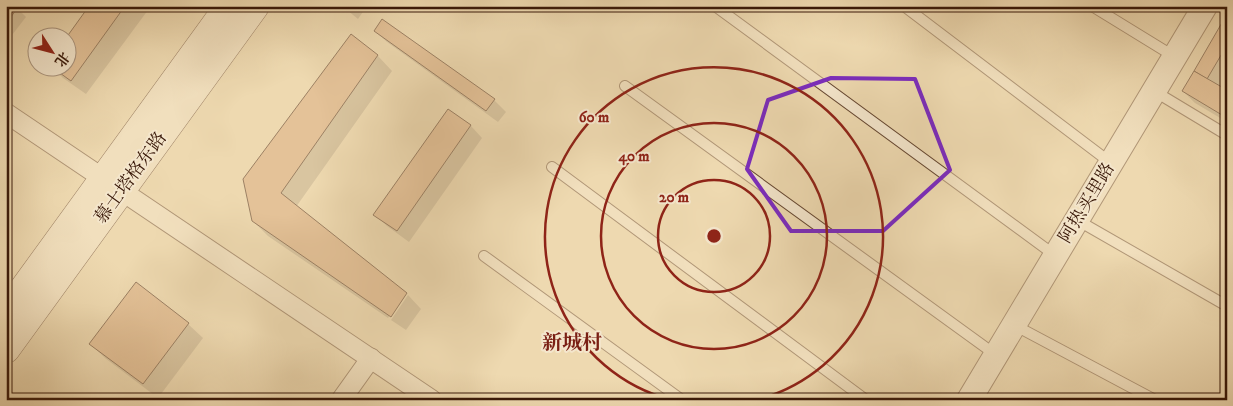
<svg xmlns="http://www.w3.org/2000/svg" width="1233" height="406" viewBox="0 0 1233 406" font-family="'IM FELL DW Pica','Noto Serif SC',serif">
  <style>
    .shadow { fill: #0003 }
    .building { fill: #d8a67a; stroke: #391808 }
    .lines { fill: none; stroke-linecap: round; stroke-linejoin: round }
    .service-casing { stroke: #664832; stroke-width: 12 }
    .minor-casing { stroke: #664832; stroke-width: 21 }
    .tertiary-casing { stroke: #664832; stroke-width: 26 }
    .secondary-casing { stroke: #391808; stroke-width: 29 }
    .service { stroke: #f4e6cc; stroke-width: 10 }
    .minor { stroke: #f4e6cc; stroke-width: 19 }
    .tertiary { stroke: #f4e6cc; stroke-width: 24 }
    .secondary { stroke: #f4e6cc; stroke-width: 28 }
    .marked { fill: none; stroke: #7b2cbf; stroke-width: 4; stroke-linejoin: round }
    .ring { fill: none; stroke: #8f2418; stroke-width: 2.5 }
    .labels { text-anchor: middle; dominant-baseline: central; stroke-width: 4; stroke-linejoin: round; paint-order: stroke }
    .street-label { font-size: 18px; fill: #391808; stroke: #f4e6cc }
    .quarter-label { font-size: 20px; font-weight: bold; fill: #7a1f14; stroke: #f4e6cc }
    .centre { fill: #8f2418; stroke: #f4e6cc; stroke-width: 2.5 }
    .ring-label { font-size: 15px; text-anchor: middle; font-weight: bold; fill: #8f2418; stroke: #f4e6cc; stroke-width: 4; stroke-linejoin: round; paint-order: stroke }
  </style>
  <rect width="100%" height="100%" fill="#eed9b0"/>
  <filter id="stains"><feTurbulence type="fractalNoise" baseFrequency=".004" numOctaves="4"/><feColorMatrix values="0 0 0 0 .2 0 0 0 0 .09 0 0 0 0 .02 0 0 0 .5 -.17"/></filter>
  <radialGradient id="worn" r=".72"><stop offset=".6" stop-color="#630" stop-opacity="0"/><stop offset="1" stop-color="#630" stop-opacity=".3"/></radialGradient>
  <!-- shadow -->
  <g class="shadow">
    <polygon points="6,6 15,6 26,17 9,39 6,37"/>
    <polygon points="91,6 151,6 86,94 63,78 53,68 68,68 68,38"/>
    <polygon points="342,6 367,6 358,19"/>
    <polygon points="1227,16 1227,77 1221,88 1227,92 1227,122 1195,103 1183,91"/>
    <polygon points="375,31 494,100 506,112 498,122 387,42"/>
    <polygon points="351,36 378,56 392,71 296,207 406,294 388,318 268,236 253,221"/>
    <polygon points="448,110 471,126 482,138 409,242 387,226 375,214"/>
    <polygon points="136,284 188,324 203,338 158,398 105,358 91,344"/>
    <polygon points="408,295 421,309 406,330 391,320"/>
  </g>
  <!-- building -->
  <g class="building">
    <polygon points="6,6 18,7 6,24"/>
    <polygon points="89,6 125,6 71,81 53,68 68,68 68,38 66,38"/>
    <polygon points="1227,14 1227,45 1207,79 1194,71"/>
    <polygon points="382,19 495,99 486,111 374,31"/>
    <polygon points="351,34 378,55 281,193 407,293 391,317 252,221 243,179"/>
    <polygon points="1194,71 1227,90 1227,118 1182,91"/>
    <polygon points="448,109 471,125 397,231 373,215"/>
    <polygon points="136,282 189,323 143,384 89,344"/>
  </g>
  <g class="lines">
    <!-- service casing -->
    <g class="service-casing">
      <g id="service">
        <polyline points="715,6 1056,256"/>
        <polyline points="904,6 1111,163"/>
        <polyline points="1092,6 1175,57"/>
        <polyline points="625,86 996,355"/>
        <polyline points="1154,91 1227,135"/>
        <polyline points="552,167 866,400"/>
        <polyline points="1077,220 1227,306"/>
        <polyline points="484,256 682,400"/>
        <polyline points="1014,325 1155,400"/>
      </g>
    </g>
    <!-- minor casing -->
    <g class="minor-casing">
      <g id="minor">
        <polyline points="6,113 432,400"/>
        <polyline points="341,400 371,358"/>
      </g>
    </g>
    <!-- tertiary casing -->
    <g class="tertiary-casing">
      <polyline id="tertiary" points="969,400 1205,6"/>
    </g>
    <!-- secondary casing -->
    <g class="secondary-casing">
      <g id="secondary">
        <polyline points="6,313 229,6"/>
        <polyline points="6,349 255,6"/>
      </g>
    </g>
    <!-- service -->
    <use href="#service" class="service"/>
    <!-- minor -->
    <use href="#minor" class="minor"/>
    <!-- tertiary -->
    <use href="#tertiary" class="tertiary"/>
    <!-- secondary -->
    <use href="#secondary" class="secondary"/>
  </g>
  <!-- marked area -->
  <path d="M0 0H1233V406H0ZM 831,78 L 915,79 L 950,170 L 883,231 L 791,231 L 747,169 L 768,100 Z" fill="#eed9b0" fill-opacity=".55" fill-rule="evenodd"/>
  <path class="marked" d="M 831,78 L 915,79 L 950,170 L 883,231 L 791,231 L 747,169 L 768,100 Z"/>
  <!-- distance rings -->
  <g class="ring">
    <circle cx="714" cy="236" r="56"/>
    <circle cx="714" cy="236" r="113"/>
    <path d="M672 400A169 169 0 1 1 756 400"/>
  </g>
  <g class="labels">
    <!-- street labels -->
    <g class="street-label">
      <text transform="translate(131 178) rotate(-54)">慕士塔格东路</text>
      <text transform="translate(1087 203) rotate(-59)">阿热买里路</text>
    </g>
    <!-- quarter labels -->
    <g class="quarter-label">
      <text x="572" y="343">新城村</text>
    </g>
  </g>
  <circle cx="714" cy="236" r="8" class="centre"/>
  <g class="ring-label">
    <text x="594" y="122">60 m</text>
    <text x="634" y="161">40 m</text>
    <text x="674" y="202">20 m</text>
  </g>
  <!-- margin -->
  <rect width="1233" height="406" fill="none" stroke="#eed9b0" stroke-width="25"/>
  <rect x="8" y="8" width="1218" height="391" fill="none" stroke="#391808" stroke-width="2.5"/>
  <rect x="12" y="12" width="1208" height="381" fill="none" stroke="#391808"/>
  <!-- north arrow -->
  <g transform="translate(52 52) rotate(126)"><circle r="24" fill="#f4e6cc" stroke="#a9947e"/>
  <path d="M0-4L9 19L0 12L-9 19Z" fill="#8f2418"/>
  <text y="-8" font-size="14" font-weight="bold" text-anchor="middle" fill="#391808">北</text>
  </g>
  <rect width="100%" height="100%" filter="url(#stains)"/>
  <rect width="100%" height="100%" fill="url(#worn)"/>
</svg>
